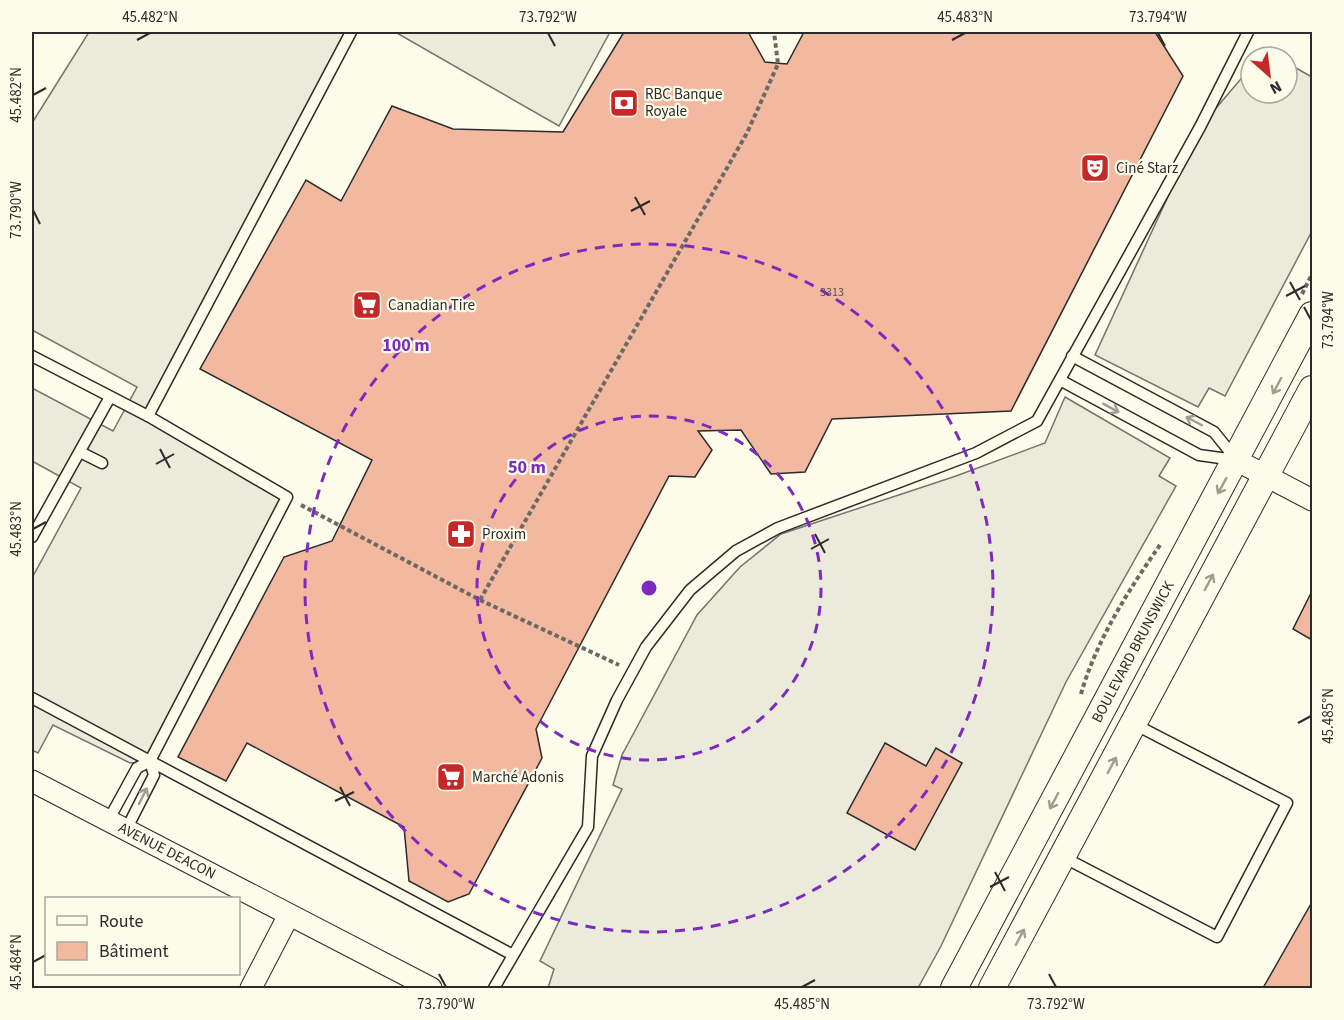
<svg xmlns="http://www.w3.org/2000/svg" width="1344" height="1020" viewBox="0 0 1344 1020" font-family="'Source Sans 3',sans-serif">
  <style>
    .parking { fill: #eceadb; stroke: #74746e; stroke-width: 1.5 }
    .building { fill: #f2b8a0; stroke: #2b2b2b; stroke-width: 1.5 }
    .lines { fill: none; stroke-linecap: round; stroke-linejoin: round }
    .service-casing { stroke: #2b2b2b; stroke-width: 13 }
    .minor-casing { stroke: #2b2b2b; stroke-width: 23 }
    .tertiary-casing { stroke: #2b2b2b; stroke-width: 28 }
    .path { stroke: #6a6964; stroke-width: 4; stroke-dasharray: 4.5 3; stroke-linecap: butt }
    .service { stroke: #fdfbea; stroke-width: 10 }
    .minor { stroke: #fdfbea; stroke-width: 21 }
    .tertiary { stroke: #fdfbea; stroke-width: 26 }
    .oneway { stroke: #9e9d94 }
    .ticks { fill: none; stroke: #2b2b2b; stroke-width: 2 }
    .ring { fill: none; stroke: #7b2cbf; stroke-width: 3; stroke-dasharray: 10 8 }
    .labels { text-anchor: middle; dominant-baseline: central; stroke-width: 4.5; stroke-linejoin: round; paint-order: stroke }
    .number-label { font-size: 12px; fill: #5d4e48 }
    .poi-label { font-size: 15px; fill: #2b2b2b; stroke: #fdfbea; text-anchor: start }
    .street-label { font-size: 15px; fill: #2b2b2b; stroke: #fdfbea }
    .centre { fill: #7b2cbf; stroke: #fdfbea; stroke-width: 3 }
    .ring-label { font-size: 18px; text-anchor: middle; font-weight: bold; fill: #7b2cbf; stroke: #fdfbea; stroke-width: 4.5; stroke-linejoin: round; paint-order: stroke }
    .neatline { fill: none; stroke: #2b2b2b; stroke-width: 2 }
    .ticks-label { font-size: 15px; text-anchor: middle; fill: #2b2b2b }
  </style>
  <rect width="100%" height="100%" fill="#fdfbea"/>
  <!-- parking -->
  <g class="parking">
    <polygon points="89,32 351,32 148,416 287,497 150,761 130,763 53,725 38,753 32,750 32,578 81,488 32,461 32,388 113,431 137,387 32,330 32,123"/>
    <polygon points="395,32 610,32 559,126"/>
    <polygon points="1287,63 1312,77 1312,231 1225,396 1209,388 1198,407 1095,355 1200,127 1251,67 1251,93 1287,93"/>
    <polygon points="1065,397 1170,458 1159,476 1176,486 1066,682 941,946 918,988 548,988 554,969 540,961 622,789 613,785 622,755 697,615 740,567 781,534 956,476 1045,443"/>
  </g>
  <!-- building -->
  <g class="building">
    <polygon points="624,32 748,32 765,62 787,64 804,32 1155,32 1183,76 1011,411 832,419 805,472 771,474 741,430 698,431 712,450 695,477 669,476 536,729 542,758 469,894 448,902 409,881 404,827 247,743 226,781 178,757 284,557 332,541 372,460 200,369 306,180 341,201 392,106 453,129 563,132"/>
    <polygon points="1312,591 1312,640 1293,629"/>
    <polygon points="885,743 926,766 936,748 962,763 915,850 847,813"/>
    <polygon points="1312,902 1312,988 1263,988"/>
  </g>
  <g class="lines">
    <!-- service casing -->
    <g class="service-casing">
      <g id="service">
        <polyline points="32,356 148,416 287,497 150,761 137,768 108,821"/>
        <polyline points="1072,356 1214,432 1235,458"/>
        <polyline points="1060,380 1199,455 1235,460"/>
        <polyline points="148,416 351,32"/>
        <polyline points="80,452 102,463"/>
        <polyline points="32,537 110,397"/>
        <polyline points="32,698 513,955"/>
        <polyline points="126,830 154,775 150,761"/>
        <polyline points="1063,857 1217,937 1287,803 1134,724"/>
        <polyline points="494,988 588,827 592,756 617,700 646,647 690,590 736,551 778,528 976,453 1037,421 1200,127 1248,32"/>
      </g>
    </g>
    <!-- minor casing -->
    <g class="minor-casing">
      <g id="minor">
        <polyline points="1236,460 1312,500"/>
        <polyline points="32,781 431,988"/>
        <polyline points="251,988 289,915"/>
      </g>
    </g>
    <!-- tertiary casing -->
    <g class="tertiary-casing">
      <g id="tertiary">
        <polyline points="954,988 1312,315"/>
        <polyline points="992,988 1312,389"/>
      </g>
    </g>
    <!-- path -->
    <g class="path">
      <polyline points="1302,294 1312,274"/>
      <polyline points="301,505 480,600 619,665"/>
      <polyline points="480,600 747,133 778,64 774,32"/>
      <path d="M 1081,694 C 1096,641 1128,591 1160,545"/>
    </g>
    <!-- service -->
    <use href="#service" class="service"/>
    <!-- minor -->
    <use href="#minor" class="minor"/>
    <!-- tertiary -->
    <use href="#tertiary" class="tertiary"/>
  </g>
  <!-- one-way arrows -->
  <defs><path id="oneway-shaft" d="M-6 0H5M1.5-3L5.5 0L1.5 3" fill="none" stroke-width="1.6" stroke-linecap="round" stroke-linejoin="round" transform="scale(1.5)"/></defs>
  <g class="oneway">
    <use href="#oneway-shaft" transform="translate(1277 386) rotate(118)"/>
    <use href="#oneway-shaft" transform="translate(1111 408) rotate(29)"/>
    <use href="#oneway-shaft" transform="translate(1194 421) rotate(-152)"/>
    <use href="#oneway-shaft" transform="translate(1222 486) rotate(119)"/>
    <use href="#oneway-shaft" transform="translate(1209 582) rotate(-62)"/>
    <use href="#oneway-shaft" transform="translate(1112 765) rotate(-62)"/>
    <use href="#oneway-shaft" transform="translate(143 796) rotate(-63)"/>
    <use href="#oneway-shaft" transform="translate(1054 801) rotate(118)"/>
    <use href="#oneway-shaft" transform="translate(1020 937) rotate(-62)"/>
  </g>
  <!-- ticks -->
  <path class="ticks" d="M 548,33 L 555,46M 1158,33 L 1165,46M 137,40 L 150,33M 952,40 L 965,33M 33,95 L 46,88M 635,197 L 645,215M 33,210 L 40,224M 631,211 L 650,201M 1290,282 L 1300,300M 1286,296 L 1305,286M 1304,307 L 1311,320M 160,449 L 170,468M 156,464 L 174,454M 33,529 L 46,522M 815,534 L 825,553M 811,549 L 829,539M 1298,723 L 1311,716M 340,787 L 350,806M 335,801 L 354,792M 995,872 L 1005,891M 990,887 L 1009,877M 33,962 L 46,955M 439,974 L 446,987M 1049,974 L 1056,987M 802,987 L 815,980"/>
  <!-- distance rings -->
  <g class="ring">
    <circle cx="649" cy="588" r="172"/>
    <circle cx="649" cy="588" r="344"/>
  </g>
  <!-- icons -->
  <defs>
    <g id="bank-square" transform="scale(1.5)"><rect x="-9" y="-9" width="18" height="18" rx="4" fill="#c62828" stroke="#fdfbea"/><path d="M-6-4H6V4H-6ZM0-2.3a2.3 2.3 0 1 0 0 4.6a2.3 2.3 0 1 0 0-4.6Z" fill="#fff"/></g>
    <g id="theatre-square" transform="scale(1.5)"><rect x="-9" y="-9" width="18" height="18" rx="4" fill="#c62828" stroke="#fdfbea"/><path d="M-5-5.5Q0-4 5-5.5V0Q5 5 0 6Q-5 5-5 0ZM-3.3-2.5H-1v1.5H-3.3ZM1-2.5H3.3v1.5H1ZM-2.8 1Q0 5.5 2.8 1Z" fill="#fff"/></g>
    <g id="supermarket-square" transform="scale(1.5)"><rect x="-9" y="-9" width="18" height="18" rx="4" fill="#c62828" stroke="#fdfbea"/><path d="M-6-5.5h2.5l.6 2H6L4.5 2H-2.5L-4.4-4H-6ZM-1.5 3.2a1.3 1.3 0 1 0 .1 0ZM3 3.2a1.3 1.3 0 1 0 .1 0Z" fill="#fff"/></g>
    <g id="pharmacy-square" transform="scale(1.5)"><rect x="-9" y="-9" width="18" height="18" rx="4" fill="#c62828" stroke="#fdfbea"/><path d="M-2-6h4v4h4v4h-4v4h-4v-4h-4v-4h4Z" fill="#fff"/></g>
  </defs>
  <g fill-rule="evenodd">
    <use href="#bank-square" x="624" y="103"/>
    <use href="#theatre-square" x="1095" y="168"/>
    <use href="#supermarket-square" x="367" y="305"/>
    <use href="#pharmacy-square" x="461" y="534"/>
    <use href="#supermarket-square" x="451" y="777"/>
  </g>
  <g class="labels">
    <!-- number labels -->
    <g class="number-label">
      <text x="832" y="292">3313</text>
    </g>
    <!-- poi labels -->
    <g class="poi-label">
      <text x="645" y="94">RBC Banque<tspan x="645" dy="17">Royale</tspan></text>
      <text x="1116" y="168">Ciné Starz</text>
      <text x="388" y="305">Canadian Tire</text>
      <text x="482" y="534">Proxim</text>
      <text x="472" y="777">Marché Adonis</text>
    </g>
    <!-- street labels -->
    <g class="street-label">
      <text transform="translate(1133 652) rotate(-62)">BOULEVARD BRUNSWICK</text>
      <text transform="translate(167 851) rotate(27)">AVENUE DEACON</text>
    </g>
  </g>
  <circle cx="649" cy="588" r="9" class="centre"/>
  <g class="ring-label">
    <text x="406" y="351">100 m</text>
    <text x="527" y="473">50 m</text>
  </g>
  <!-- border -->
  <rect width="1344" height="1020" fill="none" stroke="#fdfbea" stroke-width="66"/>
  <!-- legend -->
  <rect x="45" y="897" width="195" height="78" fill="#fdfbea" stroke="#a9a89e" stroke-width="1.5"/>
  <rect x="57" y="916" width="30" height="9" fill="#fdfbea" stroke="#a9a89e" stroke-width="1.5"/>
  <text x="99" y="927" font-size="18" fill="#2b2b2b">Route</text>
  <rect x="57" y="942" width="30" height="18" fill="#f2b8a0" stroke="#a9a89e" stroke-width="1.5"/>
  <text x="99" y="957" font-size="18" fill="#2b2b2b">Bâtiment</text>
  <!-- north arrow -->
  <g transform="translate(1269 75) rotate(152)"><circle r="28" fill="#fdfbea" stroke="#a9a89e" stroke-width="1.5"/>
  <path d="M0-4.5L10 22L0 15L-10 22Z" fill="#c62828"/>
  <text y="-9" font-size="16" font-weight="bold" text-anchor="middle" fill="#2b2b2b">N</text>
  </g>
  <rect x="33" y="33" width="1278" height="954" class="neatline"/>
  <g class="ticks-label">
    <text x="150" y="22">45.482°N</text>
    <text x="548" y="22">73.792°W</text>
    <text x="965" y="22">45.483°N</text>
    <text x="1158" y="22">73.794°W</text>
    <text transform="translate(16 95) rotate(-90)" y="5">45.482°N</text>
    <text transform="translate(16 210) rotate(-90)" y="5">73.790°W</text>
    <text transform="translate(1328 320) rotate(-90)" y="5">73.794°W</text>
    <text transform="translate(16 529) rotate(-90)" y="5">45.483°N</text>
    <text transform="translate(1328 716) rotate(-90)" y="5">45.485°N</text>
    <text transform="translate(16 962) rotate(-90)" y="5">45.484°N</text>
    <text x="446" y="1009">73.790°W</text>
    <text x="802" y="1009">45.485°N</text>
    <text x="1056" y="1009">73.792°W</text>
  </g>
</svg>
